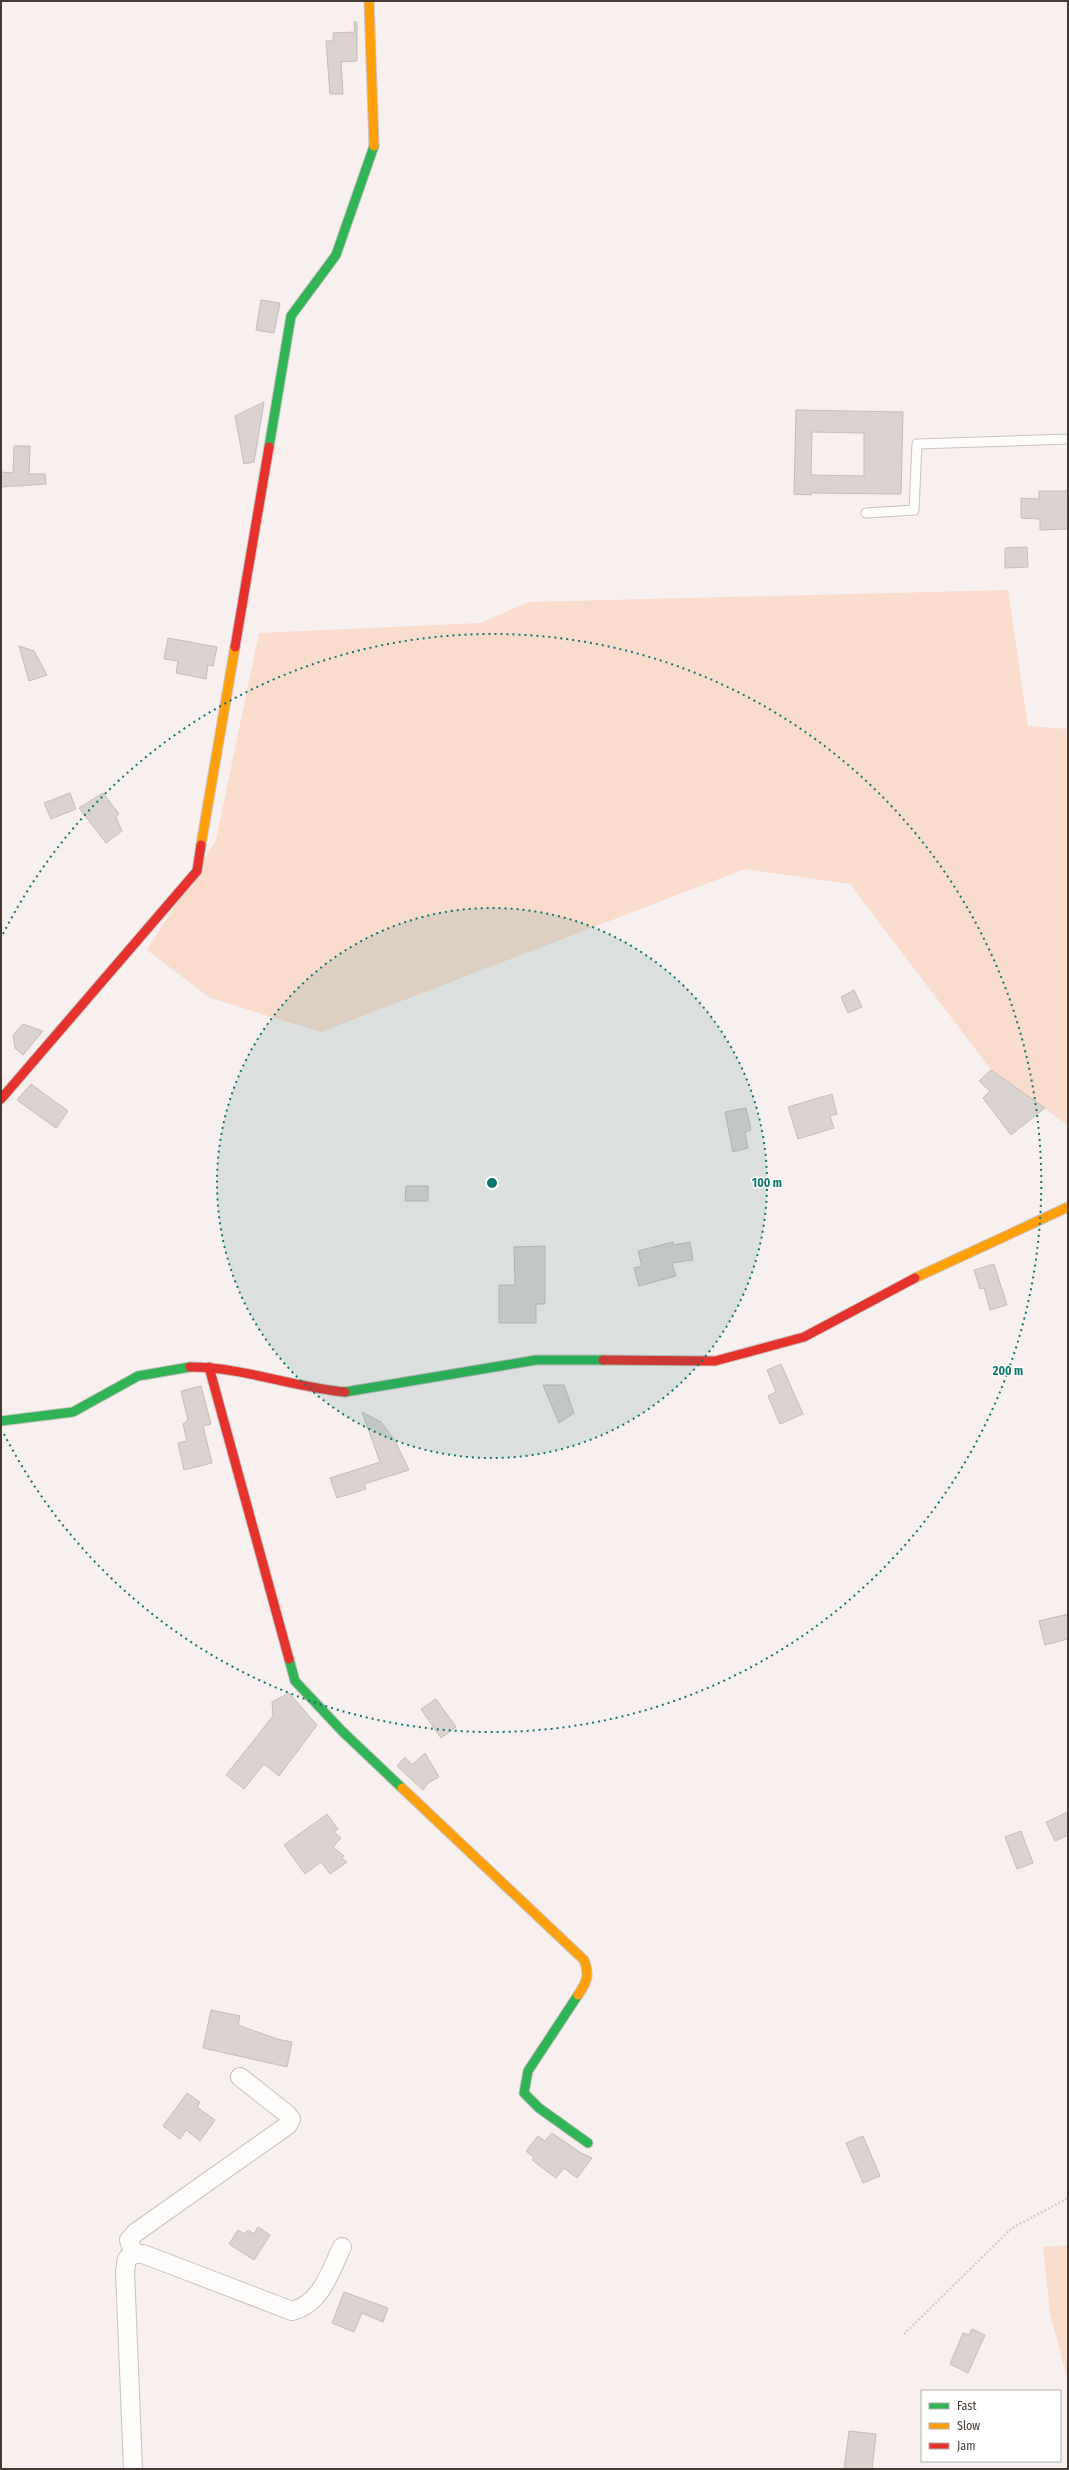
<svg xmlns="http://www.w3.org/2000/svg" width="1069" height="2470" viewBox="0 0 1069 2470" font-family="'Fira Sans Condensed',sans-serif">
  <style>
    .green { fill: #fadccd }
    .building { fill: #dad3cf; stroke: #c5bdb9; fill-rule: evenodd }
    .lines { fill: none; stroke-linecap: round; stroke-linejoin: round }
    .lane-casing { stroke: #cac2bf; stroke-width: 11 }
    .street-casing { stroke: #cac2bf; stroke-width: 20 }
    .fast-casing { stroke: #cac2bf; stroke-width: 11 }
    .slow-casing { stroke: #cac2bf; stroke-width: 11 }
    .jam-casing { stroke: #cac2bf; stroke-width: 11 }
    .path { stroke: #d4cfce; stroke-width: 2.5; stroke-dasharray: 2 2; stroke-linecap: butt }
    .lane { stroke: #fefdfc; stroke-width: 9 }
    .street { stroke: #fefdfc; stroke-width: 18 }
    .fast { stroke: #30b455; stroke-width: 9 }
    .slow { stroke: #ff9f0a; stroke-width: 9 }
    .jam { stroke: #e5322d; stroke-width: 9 }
    .ring { fill: none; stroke: #0f766e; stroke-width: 2; stroke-dasharray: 2 4 }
    .centre { fill: #0f766e; stroke: #fff; stroke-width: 2 }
    .ring-label { font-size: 12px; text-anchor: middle; font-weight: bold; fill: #0f766e; stroke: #fff; stroke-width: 3; stroke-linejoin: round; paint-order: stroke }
  </style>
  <rect width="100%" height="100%" fill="#f7f0ee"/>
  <!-- green -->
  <g class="green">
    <polygon points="1008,590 1028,726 1068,729 1068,1125 991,1070 850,884 745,869 321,1032 210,998 147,950 216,840 259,633 480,623 529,602"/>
    <polygon points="1068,2245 1068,2382 1050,2313 1043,2247"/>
  </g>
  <!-- building -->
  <g class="building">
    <polygon points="354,22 357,22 357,61 341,62 343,94 330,94 326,41 333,41 333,33 355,32"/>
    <polygon points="261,300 280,303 274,333 256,330"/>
    <polygon points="264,402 254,462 244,464 235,416"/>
    <path d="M 796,410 L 903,412 L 901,494 L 811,493 L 811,495 L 794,494 ZM 812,432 L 864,433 L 864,476 L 811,475 Z"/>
    <polygon points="14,446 30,446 29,474 45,474 46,484 1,487 1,472 13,473"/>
    <polygon points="1039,491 1068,491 1068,529 1040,530 1040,519 1021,518 1021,498 1039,499"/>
    <polygon points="1027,547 1028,567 1005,568 1005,548"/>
    <polygon points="168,638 217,647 213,666 208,665 206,679 176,673 178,661 164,659"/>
    <polygon points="19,646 34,651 47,675 29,681"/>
    <polygon points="70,793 76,809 51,819 44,803"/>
    <polygon points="103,793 119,814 116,817 122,831 106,843 79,808"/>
    <polygon points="854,990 862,1007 848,1013 841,997"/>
    <polygon points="23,1024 43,1031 23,1055 15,1048 13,1035"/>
    <polygon points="991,1070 1045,1108 1011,1135 983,1098 990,1091 979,1081"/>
    <polygon points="31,1084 68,1111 56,1128 17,1100"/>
    <polygon points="832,1094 837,1114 830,1116 834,1128 798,1139 788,1107"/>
    <polygon points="746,1108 751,1130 745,1132 748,1148 733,1152 725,1112"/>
    <polygon points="406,1186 428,1186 428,1201 405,1201"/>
    <polygon points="673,1242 673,1245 690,1242 693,1260 672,1263 676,1276 639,1286 634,1268 642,1266 638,1251"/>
    <polygon points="545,1246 545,1304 536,1304 536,1323 499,1323 499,1285 515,1285 514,1247"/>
    <polygon points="994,1264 1007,1305 990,1310 984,1288 980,1289 974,1270"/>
    <polygon points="781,1364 803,1414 780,1424 768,1396 776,1392 767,1370"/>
    <polygon points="543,1385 564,1385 574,1413 559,1423"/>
    <polygon points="201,1386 211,1424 203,1426 212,1463 184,1470 178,1443 187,1441 183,1424 188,1420 181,1391"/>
    <polygon points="362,1412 381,1422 395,1441 409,1470 364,1484 366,1489 337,1498 330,1478 380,1462"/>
    <polygon points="1068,1614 1068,1639 1045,1645 1039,1621"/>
    <polygon points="289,1693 317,1725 279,1776 264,1764 244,1789 226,1775 273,1716 272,1702"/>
    <polygon points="436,1699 456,1727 441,1738 421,1709"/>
    <polygon points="425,1753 439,1777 428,1783 423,1790 397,1766 405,1757 412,1765"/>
    <polygon points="1068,1812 1068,1835 1055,1841 1046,1822"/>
    <polygon points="327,1814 338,1829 334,1832 341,1838 333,1847 344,1856 341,1858 347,1862 330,1874 321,1862 305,1874 284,1845"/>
    <polygon points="1021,1831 1033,1863 1017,1869 1005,1837"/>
    <polygon points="211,2010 240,2016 238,2025 277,2039 292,2042 287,2067 203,2048"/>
    <polygon points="187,2093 200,2102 197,2107 215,2120 200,2141 186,2130 180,2139 163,2126"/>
    <polygon points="552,2133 581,2153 592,2158 577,2178 564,2168 556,2178 532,2160 534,2158 526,2151 538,2136 545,2141"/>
    <polygon points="863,2136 880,2176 863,2183 846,2143"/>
    <polygon points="258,2227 270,2235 254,2260 229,2244 238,2230 245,2234 248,2230 254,2234"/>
    <polygon points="344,2292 388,2308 383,2322 362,2313 354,2332 332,2323"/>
    <polygon points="972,2329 985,2335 968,2373 950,2364 963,2333 969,2335"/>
    <polygon points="849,2431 876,2434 872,2469 844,2469"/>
  </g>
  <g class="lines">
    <!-- lane casing -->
    <g class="lane-casing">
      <polyline id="lane" points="866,513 914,510 917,444 1068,439"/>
    </g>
    <!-- street casing -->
    <g class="street-casing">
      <g id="street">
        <polyline points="133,2254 129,2240 135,2233 288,2125 291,2119 287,2114 240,2077"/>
        <path d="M 133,2469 L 125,2271 L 127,2259 L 133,2254 L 143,2254 L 292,2311 C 321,2304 330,2272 342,2247"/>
      </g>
    </g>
    <!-- fast casing -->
    <g class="fast-casing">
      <g id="fast">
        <polyline points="269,447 291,316 336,255 374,146"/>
        <polyline points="345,1392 536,1360 603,1360"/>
        <polyline points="1,1421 73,1412 138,1376 190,1367"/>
        <polyline points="289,1659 295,1681 342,1731 402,1788"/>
        <polyline points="578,1995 528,2071 524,2093 539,2108 588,2143"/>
      </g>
    </g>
    <!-- slow casing -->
    <g class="slow-casing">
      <g id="slow">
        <polyline points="369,1 374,146"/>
        <polyline points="201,845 235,647"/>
        <polyline points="915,1278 1068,1207"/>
        <path d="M 402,1788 L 584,1960 C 590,1975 587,1982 578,1995"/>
      </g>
    </g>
    <!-- jam casing -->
    <g class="jam-casing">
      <g id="jam">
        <polyline points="235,647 269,447"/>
        <polyline points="1,1099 197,871 201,845"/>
        <polyline points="603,1360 715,1361 804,1337 915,1278"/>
        <path d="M 190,1367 C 242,1367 293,1387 345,1392"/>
        <polyline points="209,1367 289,1659"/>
      </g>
    </g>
    <!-- path -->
    <polyline class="path" points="904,2334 1012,2228 1068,2198"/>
    <!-- lane -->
    <use href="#lane" class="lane"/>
    <!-- street -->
    <use href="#street" class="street"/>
    <!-- fast -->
    <use href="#fast" class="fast"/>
    <!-- slow -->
    <use href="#slow" class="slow"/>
    <!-- jam -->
    <use href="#jam" class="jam"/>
  </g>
  <!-- distance rings -->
  <circle cx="492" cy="1183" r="275" fill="#0f766e" fill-opacity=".12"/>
  <g class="ring">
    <circle cx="492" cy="1183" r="275"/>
    <path d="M3 934A549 549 0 1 1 3 1432"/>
  </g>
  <circle cx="492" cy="1183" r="6" class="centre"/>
  <g class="ring-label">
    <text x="767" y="1187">100 m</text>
    <text x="1008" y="1375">200 m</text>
  </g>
  <!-- border -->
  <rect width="1069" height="2470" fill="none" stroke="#443933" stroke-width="4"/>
  <!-- legend -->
  <rect x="921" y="2390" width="140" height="72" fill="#ffffff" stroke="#b4b0ad"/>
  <rect x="929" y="2403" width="20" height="6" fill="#30b455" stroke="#b4b0ad"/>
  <text x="957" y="2410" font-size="12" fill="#443933">Fast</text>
  <rect x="929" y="2423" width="20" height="6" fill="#ff9f0a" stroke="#b4b0ad"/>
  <text x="957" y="2430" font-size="12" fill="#443933">Slow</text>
  <rect x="929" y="2443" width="20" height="6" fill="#e5322d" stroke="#b4b0ad"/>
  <text x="957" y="2450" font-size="12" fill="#443933">Jam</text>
</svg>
